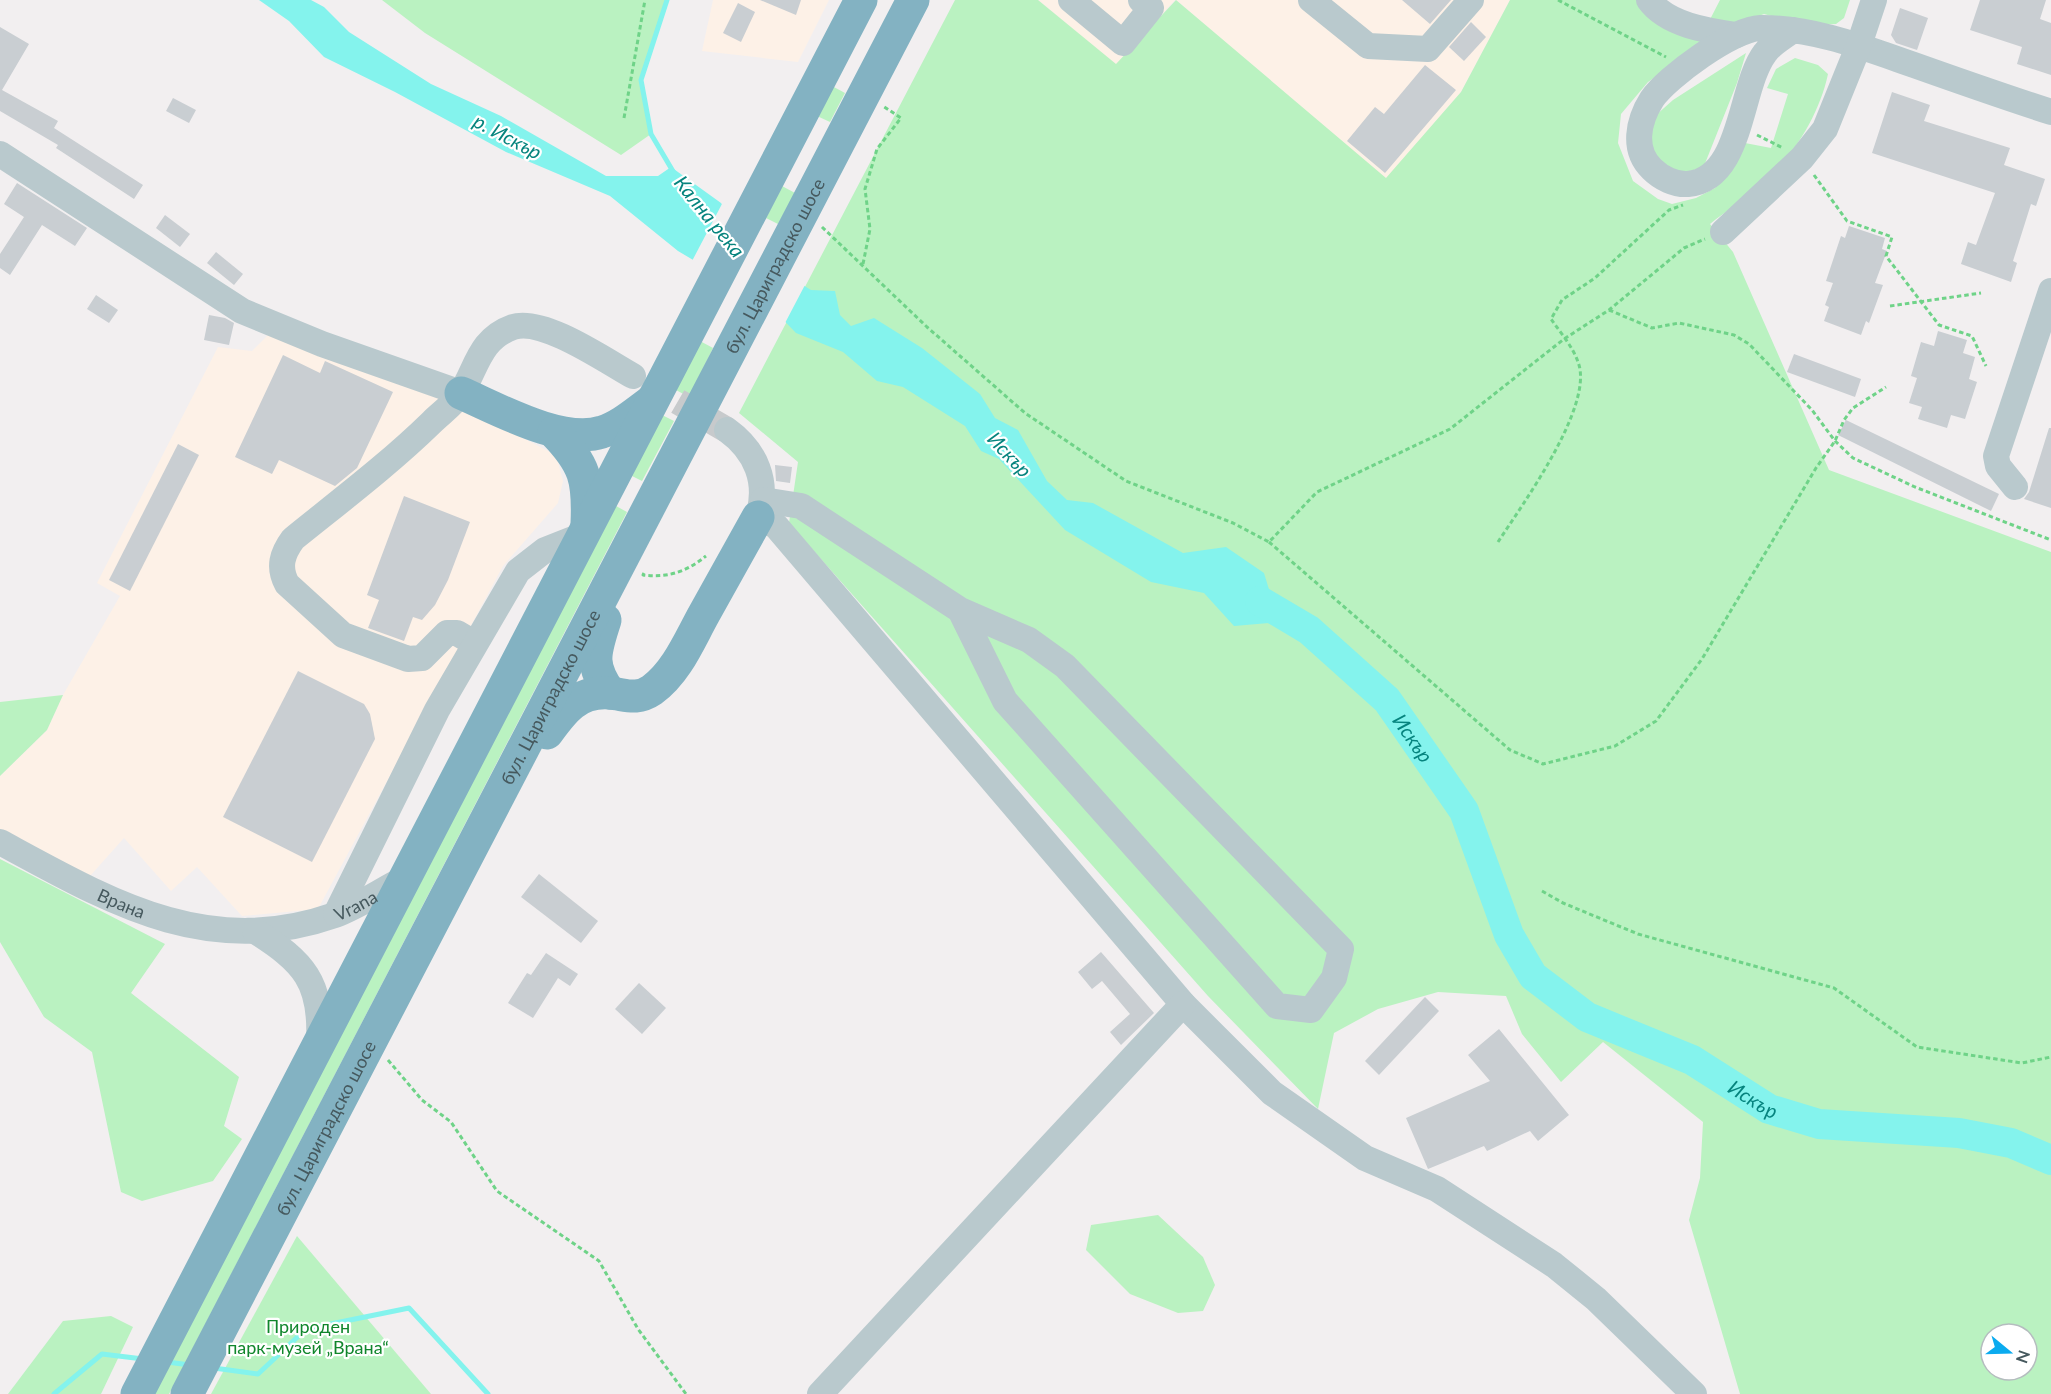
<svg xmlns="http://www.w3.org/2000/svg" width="2051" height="1394" viewBox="0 0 2051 1394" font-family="Lato,sans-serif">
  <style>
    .commercial { fill: #fdf1e7 }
    .green { fill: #baf2c1; fill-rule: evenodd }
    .water { fill: #84f3ed }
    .pier { fill: #f2eff0 }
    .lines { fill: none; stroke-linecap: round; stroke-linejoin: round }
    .stream { stroke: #84f3ed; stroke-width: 5 }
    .river { stroke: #84f3ed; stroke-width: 30 }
    .building { fill: #c9ced2 }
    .minor-tunnel { stroke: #c7cacc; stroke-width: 26; stroke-dasharray: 26 13; stroke-linecap: butt }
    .path { stroke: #6fd388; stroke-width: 3; stroke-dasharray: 4.5 3; stroke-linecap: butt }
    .minor { stroke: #b9c9cd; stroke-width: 26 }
    .highway { stroke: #83b2c2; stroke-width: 33 }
    .labels { text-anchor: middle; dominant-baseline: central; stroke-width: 4.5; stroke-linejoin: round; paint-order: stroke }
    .street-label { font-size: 18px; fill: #46595e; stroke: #fff }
    .park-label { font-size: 18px; fill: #10862c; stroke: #fff }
    .water-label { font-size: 20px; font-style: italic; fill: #06847e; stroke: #fff }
  </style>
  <rect width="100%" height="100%" fill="#f2eff0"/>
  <!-- commercial -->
  <g class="commercial">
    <polygon points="713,0 829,0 798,62 702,51"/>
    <polygon points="1038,0 1175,0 1116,65"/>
    <polygon points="1176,0 1510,0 1461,92 1386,179"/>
    <polygon points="269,334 440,396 556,455 563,481 558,503 503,566 318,909 242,916 197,867 171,891 124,838 90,876 0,829 0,776 47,730 63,695 120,596 97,583 218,347 252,351"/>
  </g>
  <!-- green -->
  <g class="green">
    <polygon points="382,0 667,0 641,80 651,134 621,155 425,33"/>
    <path d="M 955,0 L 1038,0 L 1116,64 L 1176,0 L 1386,178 L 1461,92 L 1510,0 L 1639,0 L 1701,37 L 1720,0 L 1850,0 L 1844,18 L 1836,24 L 1806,25 L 1764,14 L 1729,27 L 1648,82 L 1621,114 L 1618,143 L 1633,181 L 1658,199 L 1672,204 L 1696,198 L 1715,188 L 1745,143 L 1771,148 L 1788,94 L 1767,88 L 1776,69 L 1795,58 L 1818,65 L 1828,74 C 1819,116 1793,156 1762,186 C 1747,200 1726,210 1710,224 L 1733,252 L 1829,470 L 2051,552 L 2051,1394 L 1740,1394 L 1689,1220 L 1700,1178 L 1703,1122 L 1603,1042 L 1561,1082 L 1522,1034 L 1506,996 L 1438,992 L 1378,1009 L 1334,1033 L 1318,1109 L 1208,996 L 789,523 L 798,462 L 739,413 ZM 1991,1334 L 2027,1334 L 2027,1370 L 1991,1370 Z"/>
    <path d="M 1746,53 L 1737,83 L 1704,166 C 1675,179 1670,169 1649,150 L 1655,116 L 1673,100 Z"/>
    <polygon points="832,86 845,93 830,122 817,116"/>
    <polygon points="782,186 795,193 778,224 766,218"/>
    <polygon points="700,341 713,348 689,397 676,390"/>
    <polygon points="662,415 674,421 642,481 630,475"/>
    <polygon points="616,506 627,512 169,1394 153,1394"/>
    <polygon points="63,695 47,730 0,776 0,702"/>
    <polygon points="0,859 165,944 131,993 239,1077 224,1126 242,1139 213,1181 142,1201 121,1192 92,1052 44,1017 0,942"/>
    <polygon points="1158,1215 1203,1257 1215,1285 1203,1311 1178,1313 1130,1294 1086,1250 1091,1225"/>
    <polygon points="297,1236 431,1394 211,1394"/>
    <polygon points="111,1316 133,1327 101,1394 8,1394 63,1321"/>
  </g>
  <!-- water -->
  <polygon class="water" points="259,0 311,0 324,7 349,32 431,84 501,116 606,176 658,176 671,167 721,203 762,260 811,290 835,291 840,315 851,326 874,318 922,348 980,394 995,418 1018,430 1047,481 1067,500 1093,503 1183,553 1226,547 1264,573 1271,596 1294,621 1234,626 1204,593 1151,582 1065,530 999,459 981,451 965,426 903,387 877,381 843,352 796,333 769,305 678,251 610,196 506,152 395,92 324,57 289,21"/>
  <!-- pier -->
  <polygon class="pier" points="723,202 764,258 806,283 784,325 767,308 691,263"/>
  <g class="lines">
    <!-- stream -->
    <g class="stream">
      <polyline points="667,0 641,80 651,134 674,173"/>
      <polyline points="167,1362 190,1365"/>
      <polyline points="214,1368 258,1374 306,1329 409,1308 488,1394"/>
      <polyline points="54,1394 102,1354 143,1359"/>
    </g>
    <!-- river -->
    <path class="river" id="s1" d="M 1260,601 L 1309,630 L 1387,700 L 1464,811 L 1509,935 L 1533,976 L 1587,1017 L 1692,1060 L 1769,1109 L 1819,1124 L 1959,1133 L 2011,1143 L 2051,1160"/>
  </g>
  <!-- building -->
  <g class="building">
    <polygon points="760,0 801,0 796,15"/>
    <polygon points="1402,0 1451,0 1430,24"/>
    <polygon points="1980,0 2046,0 2040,19 2051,23 2051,75 2017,64 2022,47 1970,30"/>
    <polygon points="738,3 755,12 741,42 723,33"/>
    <polygon points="1900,8 1928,18 1917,50 1896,43 1891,35"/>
    <polygon points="1471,22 1486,37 1464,61 1449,47"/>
    <polygon points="0,27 29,44 2,90 58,121 54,128 143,185 134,199 56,148 58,145 0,111"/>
    <polygon points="1425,65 1456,90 1385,173 1347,141 1375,107 1384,114"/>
    <polygon points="1892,92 1930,105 1924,121 2010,148 2004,165 2045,179 2036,206 2031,204 2013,261 2017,263 2011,282 1961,264 1968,242 1976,245 1995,193 1872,153"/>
    <polygon points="173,98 196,110 189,123 166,111"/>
    <polygon points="17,183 87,228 75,246 42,225 10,275 0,268 0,254 24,217 4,204"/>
    <polygon points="165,215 190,234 180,247 156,228"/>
    <polygon points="1849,226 1885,238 1882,249 1887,251 1875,283 1883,285 1869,323 1866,321 1861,335 1824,321 1829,307 1825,305 1833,283 1826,281 1841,236 1845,238"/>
    <polygon points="216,252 243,274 234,285 207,263"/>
    <polygon points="96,295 118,310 109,323 87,309"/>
    <polygon points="209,315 225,318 234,323 229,345 204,340"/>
    <polygon points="1938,331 1967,340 1963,353 1975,357 1969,379 1977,382 1965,419 1951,415 1947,428 1918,419 1922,407 1909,403 1917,378 1911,376 1921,342 1934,346"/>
    <polygon points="1794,354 1861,379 1855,397 1787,372"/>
    <polygon points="283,355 320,373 325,361 393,392 357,468 335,486 279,460 272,474 235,457"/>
    <polygon points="1846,420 1999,494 1991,511 1838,435"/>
    <polygon points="2049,428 2051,428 2051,508 2024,499 2029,492"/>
    <polygon points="178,444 199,455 130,591 109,580"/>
    <polygon points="775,465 792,467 790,483 776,481"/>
    <polygon points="404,496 470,522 448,580 435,605 422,620 413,617 404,641 368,628 379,600 367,595"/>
    <polygon points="298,671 364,704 370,714 375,739 312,862 223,817"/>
    <polygon points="539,874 598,921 581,943 521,897"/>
    <polygon points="1101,952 1154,1013 1121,1045 1110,1032 1130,1014 1102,981 1092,989 1078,972"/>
    <polygon points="546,953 578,974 570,986 558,978 533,1018 508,1003 527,973 531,975"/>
    <polygon points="639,983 666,1008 642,1034 615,1009"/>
    <polygon points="1425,997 1439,1011 1379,1075 1365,1061"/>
    <polygon points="1499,1029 1569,1115 1538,1141 1530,1131 1487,1151 1484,1146 1428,1169 1406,1118 1490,1081 1468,1055"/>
  </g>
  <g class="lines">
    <!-- minor-tunnel -->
    <polyline class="minor-tunnel" points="644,382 727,430"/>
    <!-- path -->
    <g class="path">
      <polyline points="1558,0 1666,57"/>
      <polyline points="624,118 645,0"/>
      <polyline points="1757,135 1783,148"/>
      <polyline points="1814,175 1847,221 1892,237 1886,256 1939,325 1972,336 1986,366"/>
      <polyline points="822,227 927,327 1025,413 1126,481 1233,523 1269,542 1317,492 1450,429 1564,339 1609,310 1684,248 1705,239"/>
      <polyline points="863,264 870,229 865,189 877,149 901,118 883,106"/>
      <polyline points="1890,306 1981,293"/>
      <polyline points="1609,310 1652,328 1679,323 1734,335 1749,344 1812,410 1835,441 1853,458 1915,487 2051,540"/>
      <polyline points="1269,542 1510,750 1543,764 1615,746 1656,721 1702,659 1816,468 1835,441 1844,420 1853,408 1886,387"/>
      <path d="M 1498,542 C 1522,505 1595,405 1578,362 C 1573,347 1560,332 1551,319 L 1562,300 L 1595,278 L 1669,210 L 1683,205"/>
      <path d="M 644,573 L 643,575 C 668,578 686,572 706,556"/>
      <polyline points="1542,891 1563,903 1638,934 1834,988 1917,1047 2022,1063 2051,1057"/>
      <polyline points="388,1060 422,1100 451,1122 497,1191 599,1261 638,1329 686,1394"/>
    </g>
    <!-- minor -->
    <g class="minor">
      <polyline points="1071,0 1123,43 1151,8 1141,0"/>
      <polyline points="1311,0 1368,46 1428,49 1471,0"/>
      <path d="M 1649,0 C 1667,25 1708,31 1736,35"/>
      <path d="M 1793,30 C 1784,37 1771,44 1765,53 C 1739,87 1743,179 1688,184 C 1675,185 1661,178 1652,169 C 1632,150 1638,121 1652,99 C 1667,77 1733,29 1760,28 C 1812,27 1865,48 1914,65 C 1959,81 2005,97 2051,112"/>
      <polyline points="0,154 242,311 322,344 461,393"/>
      <polyline points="1723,232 1802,158 1825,129 1859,45 1874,0"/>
      <path d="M 727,430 C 756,451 769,482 758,517 L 776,526 L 1183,1004 L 1272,1093 L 1365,1158 L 1437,1189 L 1554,1265 L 1596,1299 L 1694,1394"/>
      <polyline points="2015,487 1998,466 1996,456 2051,291"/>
      <polyline points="763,500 801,506 960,610 1029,640 1065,666 1341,949 1334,978 1311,1010 1277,1006 1005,701 960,610"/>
      <path d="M 474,643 L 457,633 L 447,633 L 422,658 L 408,659 L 343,635 L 287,584 C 278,567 282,554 293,539 C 340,501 389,464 432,422 C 441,413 454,404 461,393 C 477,368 479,339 513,327 C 543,317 606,361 633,376"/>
      <path id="s2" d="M 0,842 C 109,901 207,960 335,915 C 359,906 382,890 404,879"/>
      <polyline points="336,914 437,710 518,571 545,550 583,535"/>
      <path d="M 255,931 C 304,962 322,982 319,1041"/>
      <polyline points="820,1394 1183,1004"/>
    </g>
    <!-- highway -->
    <g class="highway">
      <path d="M 461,393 C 498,409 562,445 602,432 C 619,427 634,414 649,403"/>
      <path d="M 554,432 C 585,464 589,480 587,524"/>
      <path d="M 605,620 C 595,652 589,664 610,693"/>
      <path d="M 547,733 C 563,711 577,691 609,693 C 625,694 636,701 652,690 C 677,672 690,639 704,614 C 722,582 740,549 758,517"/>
      <polyline points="137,1394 861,0"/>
      <path id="s3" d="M 187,1394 L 913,0"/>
    </g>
  </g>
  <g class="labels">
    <!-- street labels -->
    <g class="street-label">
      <text stroke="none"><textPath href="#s3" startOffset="1272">бул. Цариградско шосе</textPath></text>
      <text stroke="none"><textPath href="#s3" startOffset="786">бул. Цариградско шосе</textPath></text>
      <text stroke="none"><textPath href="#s2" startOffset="378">Vrana</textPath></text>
      <text stroke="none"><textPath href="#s2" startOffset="136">Врана</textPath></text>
      <text stroke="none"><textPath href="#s3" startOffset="300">бул. Цариградско шосе</textPath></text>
    </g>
    <!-- park labels -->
    <g class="park-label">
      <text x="308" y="1326">Природен<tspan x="308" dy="21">парк-музей „Врана“</tspan></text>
    </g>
    <!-- water labels -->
    <g class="water-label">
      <text transform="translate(508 136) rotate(28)">р. Искър</text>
      <text transform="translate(710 216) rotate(51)">Кална река</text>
      <text transform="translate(1010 454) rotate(47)">Искър</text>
      <text stroke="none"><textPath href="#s1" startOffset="208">Искър</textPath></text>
      <text stroke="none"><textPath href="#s1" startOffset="730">Искър</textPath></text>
    </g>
  </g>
  <!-- north arrow -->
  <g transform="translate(2009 1352) rotate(109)"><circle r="28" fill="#ffffff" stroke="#b5bdbf" stroke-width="1.5"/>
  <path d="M0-4.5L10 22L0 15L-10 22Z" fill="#0babef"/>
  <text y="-9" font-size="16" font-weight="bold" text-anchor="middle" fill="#46595e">N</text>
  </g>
</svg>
